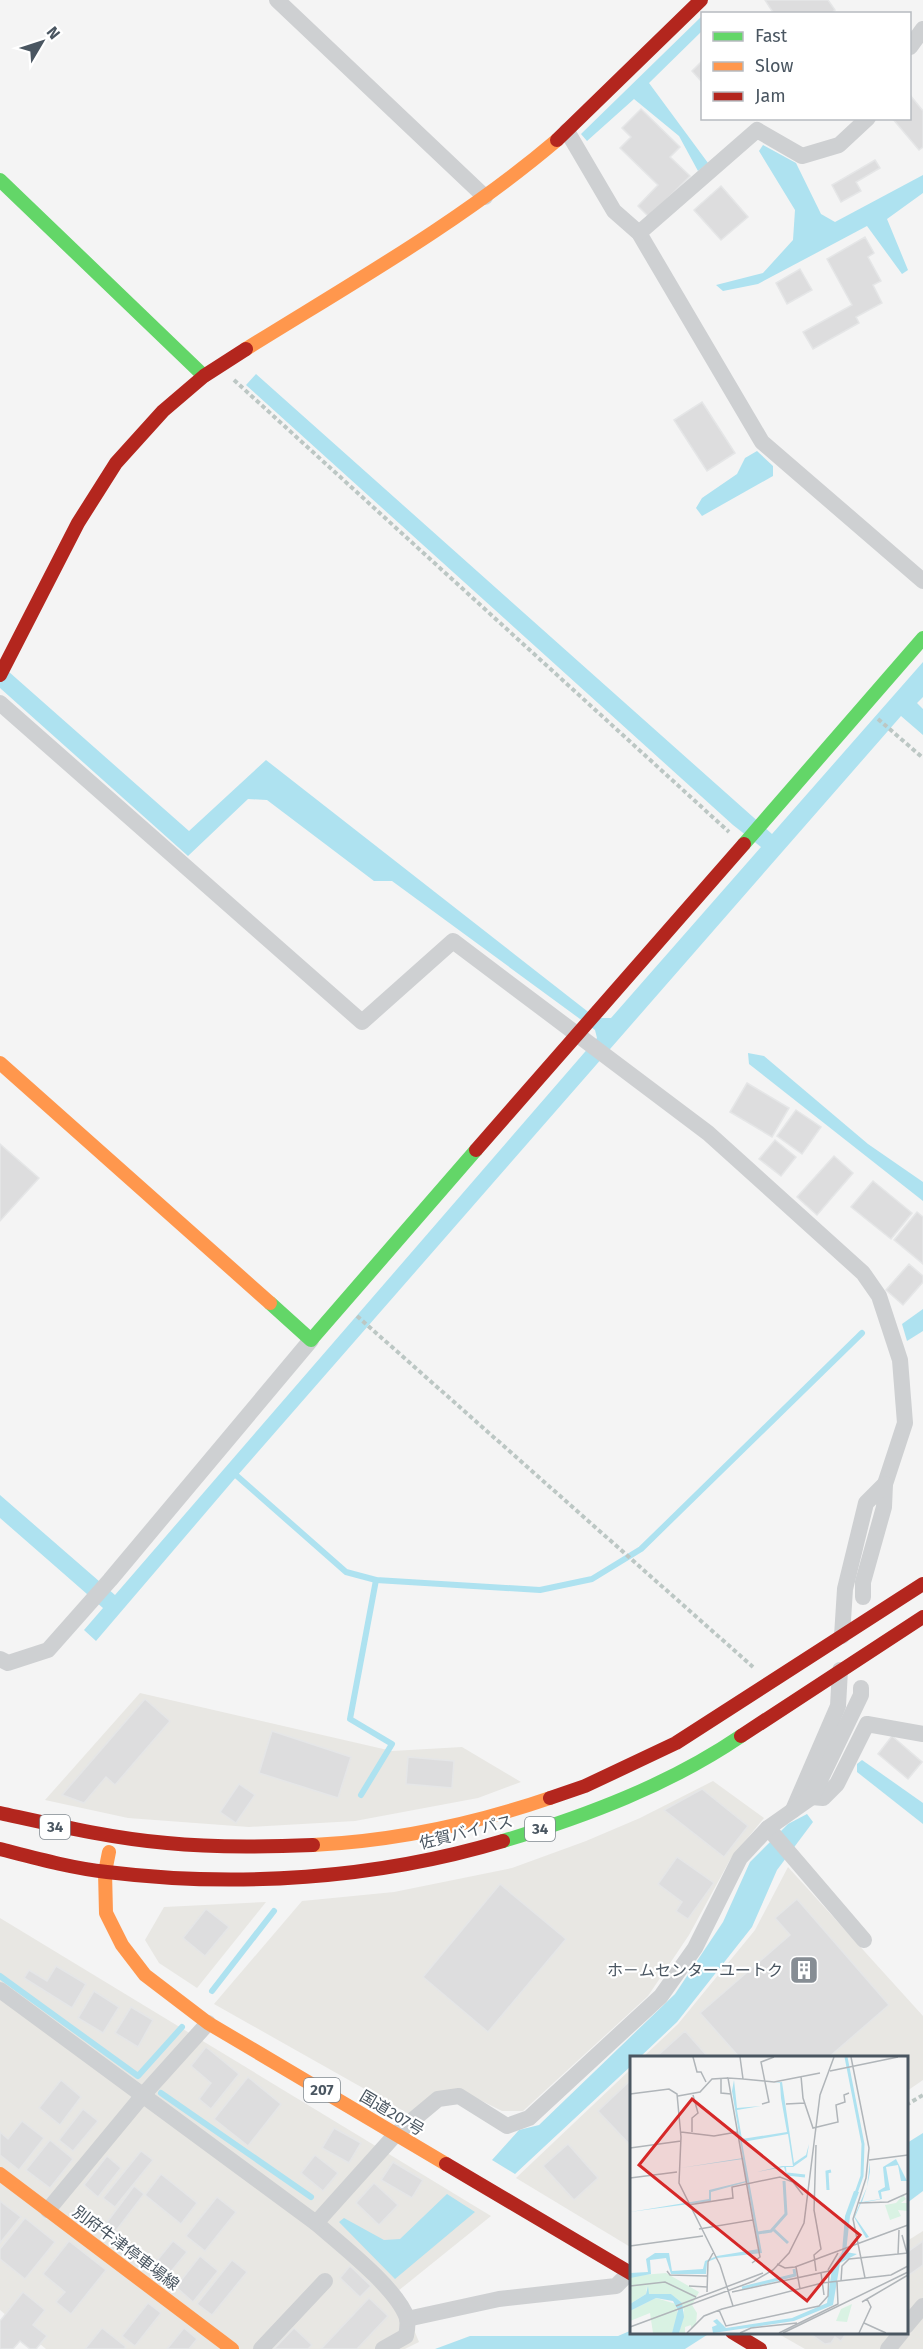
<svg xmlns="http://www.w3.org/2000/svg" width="923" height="2349" viewBox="0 0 923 2349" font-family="'Fira Sans','Noto Sans JP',sans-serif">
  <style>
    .commercial { fill: #e8e7e3 }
    .water { fill: #aee2f0 }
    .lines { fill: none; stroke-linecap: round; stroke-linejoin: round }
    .stream { stroke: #aee2f0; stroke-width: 6 }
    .building { fill: #ddddde; stroke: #e5e6e7; stroke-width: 1.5 }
    .path { stroke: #bcc7c4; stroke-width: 4; stroke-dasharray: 4.5 3; stroke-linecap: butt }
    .street { stroke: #ced0d2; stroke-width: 16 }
    .fast { stroke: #63d668; stroke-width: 14 }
    .slow { stroke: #ff974d; stroke-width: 14 }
    .jam { stroke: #b3261e; stroke-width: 14 }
    .labels { text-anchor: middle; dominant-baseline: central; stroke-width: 4.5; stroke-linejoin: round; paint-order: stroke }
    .shield { fill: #fff; stroke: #808990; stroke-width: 1.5 }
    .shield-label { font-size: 15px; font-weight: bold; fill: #4a5661 }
    .street-label { font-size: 16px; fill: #4a5661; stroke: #fff }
    .poi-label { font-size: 16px; fill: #4a5661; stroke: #fff; text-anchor: end }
    .inset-river { fill: none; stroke: #aee2f0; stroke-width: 3 }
    .inset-road { fill: none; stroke: #b0b5b9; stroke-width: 1.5 }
    .view { fill: #d62828; fill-opacity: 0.15; stroke: #d62828; stroke-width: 3 }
    .inset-edge { fill: none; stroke: #4a5661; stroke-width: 3 }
  </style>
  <rect width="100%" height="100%" fill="#f4f4f4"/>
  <!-- commercial -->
  <g class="commercial">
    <polygon points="140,1693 392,1751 462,1747 521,1782 478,1798 355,1821 249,1827 128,1818 45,1800"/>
    <polygon points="713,1781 764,1818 731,1858 689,1935 648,1996 523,2111 502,2111 462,2091 409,2114 214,2004 302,1901 394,1892 512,1868 586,1841 640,1818"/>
    <polygon points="788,1867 923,2016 923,2080 907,2091 906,2058 642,2058 678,2024 755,1930"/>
    <polygon points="266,1902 197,1988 159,1963 145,1940 164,1907"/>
    <polygon points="0,1918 491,2216 398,2291 419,2342 405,2349 46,2349 0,2310"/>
    <polygon points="632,2068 632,2248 516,2178"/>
    <polygon points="923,2231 923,2349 805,2349 777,2333 906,2332 907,2241"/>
  </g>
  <!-- water -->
  <g class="water">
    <polygon points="702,16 702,31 649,83 708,163 698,171 679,136 634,99 587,141 581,134"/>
    <polygon points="763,145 796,163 821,214 835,222 923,175 923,193 887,219 908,270 902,274 867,226 758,284 723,291 716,285 763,273 793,240 795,210 759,151"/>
    <polygon points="256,374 772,834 923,662 923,697 917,703 923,709 923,735 901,716 237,1476 96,1641 84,1630 103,1608 0,1518 0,1495 115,1595 597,1038 595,1030 392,881 374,881 267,800 248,799 188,856 0,688 0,664 189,831 266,760 596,1018 611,1018 761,847 733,825 246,385"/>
    <polygon points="757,451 773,466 773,476 702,516 696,508 702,498 737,474 745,458"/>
    <polygon points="748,1053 764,1056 868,1144 923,1182 923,1201 749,1064"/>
    <polygon points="923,1309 923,1331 907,1341 902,1324"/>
    <polygon points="862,1760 923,1803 923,1824 857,1772 857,1764"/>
    <polygon points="807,1814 813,1822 777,1870 752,1927 677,2022 639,2058 632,2058 632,2065 515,2174 492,2160 519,2130 539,2125 675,1994 723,1922 750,1862 788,1824"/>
    <polygon points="923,2133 923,2191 907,2203 907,2143"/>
    <polygon points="447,2194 475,2212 395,2279 339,2222 344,2218 384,2240 400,2239"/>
    <polygon points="632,2330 632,2332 710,2333 685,2349 435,2349 470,2336 618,2336"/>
  </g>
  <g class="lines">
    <!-- stream -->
    <g class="stream">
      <polyline points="237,1476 346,1572 376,1580 540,1590 592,1579 641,1549 862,1333"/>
      <polyline points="361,1795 392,1744 350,1719 376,1580"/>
      <polyline points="0,1976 138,2076 182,2027"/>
      <polyline points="212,1991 274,1911"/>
      <polyline points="161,2093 311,2197"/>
    </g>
  </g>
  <!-- building -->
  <g class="building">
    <polygon points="765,0 828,0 835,10 830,14 774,14"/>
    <polygon points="702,61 702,82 692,71"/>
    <polygon points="910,95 923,111 923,147 919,150 892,118 910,118"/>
    <polygon points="641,109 680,147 670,157 690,176 649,217 638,206 658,185 620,148 631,137 622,128"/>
    <polygon points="875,160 880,168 856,182 861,191 841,202 832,185"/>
    <polygon points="721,186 748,217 721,240 694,210"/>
    <polygon points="865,237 874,253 868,257 881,281 873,285 882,303 856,317 859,323 813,349 803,332 852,305 827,259"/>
    <polygon points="800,269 812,290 787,304 776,283"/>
    <polygon points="702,402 735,453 707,471 674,420"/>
    <polygon points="747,1083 789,1108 772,1137 730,1112"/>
    <polygon points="796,1110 821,1127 802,1154 777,1136"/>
    <polygon points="775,1140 796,1157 781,1176 759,1159"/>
    <polygon points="0,1144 39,1178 0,1221"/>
    <polygon points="834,1156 853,1173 817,1215 797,1197"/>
    <polygon points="873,1181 912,1213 891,1239 851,1207"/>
    <polygon points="917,1212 923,1217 923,1264 894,1240"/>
    <polygon points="909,1264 923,1276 923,1282 903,1305 886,1290"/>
    <polygon points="145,1699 170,1721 115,1785 106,1777 84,1803 62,1795"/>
    <polygon points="272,1731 351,1757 338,1798 259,1773"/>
    <polygon points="892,1736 922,1762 908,1779 878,1754"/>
    <polygon points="408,1757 454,1761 452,1788 406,1784"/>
    <polygon points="239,1784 255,1795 236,1823 220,1812"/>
    <polygon points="702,1789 748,1826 724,1857 664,1810"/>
    <polygon points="677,1857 714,1883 688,1919 676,1911 682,1902 658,1884"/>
    <polygon points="500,1884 566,1939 488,2032 423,1977"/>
    <polygon points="797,1899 889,2005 828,2058 740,2058 700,2013 790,1935 775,1918"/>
    <polygon points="206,1909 229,1927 205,1956 183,1938"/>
    <polygon points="56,1966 86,1984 72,2008 24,1978 29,1970 47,1981"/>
    <polygon points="94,1991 119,2007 103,2033 78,2018"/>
    <polygon points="131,2007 153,2020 138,2047 115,2033"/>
    <polygon points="685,2031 709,2058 655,2058"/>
    <polygon points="206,2047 239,2074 211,2109 199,2099 211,2083 191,2066"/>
    <polygon points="248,2077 281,2104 248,2146 214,2119"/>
    <polygon points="632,2079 632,2147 598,2111"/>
    <polygon points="61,2080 81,2097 60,2125 39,2108"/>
    <polygon points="83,2109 98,2121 73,2151 59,2140"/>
    <polygon points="22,2121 44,2138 19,2170 0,2155 0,2132 8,2139"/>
    <polygon points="334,2128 361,2143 349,2163 322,2148"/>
    <polygon points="50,2140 73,2159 50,2188 26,2170"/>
    <polygon points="568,2144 598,2178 574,2200 543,2166"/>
    <polygon points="141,2151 153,2160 115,2207 103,2198"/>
    <polygon points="315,2155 338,2173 323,2191 301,2173"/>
    <polygon points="107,2156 121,2168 98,2197 84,2185"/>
    <polygon points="393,2162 423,2180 412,2198 381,2180"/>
    <polygon points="161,2174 197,2203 181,2224 145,2195"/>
    <polygon points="374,2183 398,2205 379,2225 356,2203"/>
    <polygon points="134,2186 144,2194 112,2236 102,2229"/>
    <polygon points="217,2197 236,2212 205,2251 186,2236"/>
    <polygon points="0,2201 21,2217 0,2243"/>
    <polygon points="25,2218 55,2242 25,2279 0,2259 0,2249"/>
    <polygon points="69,2241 106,2270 71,2314 56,2302 65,2292 43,2274"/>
    <polygon points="173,2241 187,2252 164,2280 150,2269"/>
    <polygon points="923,2241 923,2265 906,2277 906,2253"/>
    <polygon points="200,2256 218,2271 193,2302 176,2287"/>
    <polygon points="232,2260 247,2272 212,2315 197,2304"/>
    <polygon points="350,2266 371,2286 360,2297 340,2278"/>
    <polygon points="23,2292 45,2310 33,2325 47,2336 36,2349 30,2349 20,2341 13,2349 0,2349 0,2321"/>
    <polygon points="369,2298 388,2316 357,2349 321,2349"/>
    <polygon points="148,2303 161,2313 135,2346 122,2336"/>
    <polygon points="102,2328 126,2347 124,2349 85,2349"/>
    <polygon points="184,2328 197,2339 189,2349 167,2349"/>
    <polygon points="294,2328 312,2345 308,2349 274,2349"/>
    <polygon points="812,2332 847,2332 841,2341 835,2337 831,2343 825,2344 812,2335"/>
  </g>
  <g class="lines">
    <!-- path -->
    <g class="path">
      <polyline points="234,380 729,832"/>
      <polyline points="878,719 923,758"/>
      <polyline points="357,1316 753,1667"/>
      <polyline points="906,2105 923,2095"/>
    </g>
    <!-- street -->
    <g class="street">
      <polyline points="277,0 485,197"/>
      <polyline points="910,47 923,29"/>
      <polyline points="567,131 614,211 639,233 762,442 923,581"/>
      <polyline points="639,233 757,130 802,156 839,145 868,118"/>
      <polyline points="0,703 362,1022 453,941 708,1133 863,1273 879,1296 900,1360 905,1423 885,1484 884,1507 863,1582 863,1597"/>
      <polyline points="842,1636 845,1589 866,1503 885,1484"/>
      <polyline points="0,1659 8,1663 48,1650 110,1580 311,1340"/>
      <polyline points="812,1797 823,1798 837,1784 867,1724 923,1734"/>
      <polyline points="793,1810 838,1706 840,1670"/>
      <polyline points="768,1828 864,1940"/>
      <path d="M 0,1990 L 316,2223 C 340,2244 397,2288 407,2318 C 408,2323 407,2331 406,2336 L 383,2349"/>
      <polyline points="48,2210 144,2094 208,2023"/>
      <polyline points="316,2223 396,2134 438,2099 459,2096 507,2126 529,2118 661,1996 695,1948 740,1858 768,1828 812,1797 861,1695 861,1688"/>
      <polyline points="407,2319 499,2299 616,2286 630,2272"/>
      <polyline points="906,2326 923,2306"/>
      <polyline points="261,2349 325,2281"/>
      <polyline points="888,2349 902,2332"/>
    </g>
    <!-- fast -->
    <g class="fast">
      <polyline points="0,180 204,376"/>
      <polyline points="744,844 923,638"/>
      <polyline points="270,1303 311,1340 476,1150"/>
      <path d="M 503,1841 C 586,1816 669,1785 741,1736"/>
    </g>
    <!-- slow -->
    <g class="slow">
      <path d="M 246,349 C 352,283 462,221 557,140"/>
      <polyline points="0,1063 270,1303"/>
      <path d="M 313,1845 C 394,1841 474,1824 550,1798"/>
      <polyline points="109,1852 105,1872 106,1913 122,1945 145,1975 208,2023 446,2164"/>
      <polyline points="0,2174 232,2349"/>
    </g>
    <!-- jam -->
    <g class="jam">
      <polyline points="557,140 701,0"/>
      <polyline points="0,675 78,523 116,463 163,411 204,376 246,349"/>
      <polyline points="476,1150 744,844"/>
      <polyline points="741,1736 923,1617"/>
      <polyline points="550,1798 585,1786 676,1743 923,1584"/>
      <path d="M 0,1813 C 55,1825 110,1838 167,1843 C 215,1848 264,1847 313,1845"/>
      <path d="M 0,1849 C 35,1858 71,1868 107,1872 C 237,1888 376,1879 503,1841"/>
      <polyline points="446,2164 632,2274"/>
      <polyline points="732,2332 760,2349"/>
    </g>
  </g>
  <!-- icons -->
  <defs>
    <g id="building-square" transform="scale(1.5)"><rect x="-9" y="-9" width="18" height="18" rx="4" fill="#868d94" stroke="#fff"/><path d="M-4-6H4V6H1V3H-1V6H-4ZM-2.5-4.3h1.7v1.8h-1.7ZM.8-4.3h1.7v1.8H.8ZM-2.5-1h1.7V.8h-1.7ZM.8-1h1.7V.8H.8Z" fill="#fff"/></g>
  </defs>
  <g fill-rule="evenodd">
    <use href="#building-square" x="804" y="1970"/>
  </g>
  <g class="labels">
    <!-- shield labels -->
    <g class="shield">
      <rect x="40" y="1815" width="30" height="24" rx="4.5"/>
      <rect x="525" y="1817" width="30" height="24" rx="4.5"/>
      <rect x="304" y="2078" width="36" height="24" rx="4.5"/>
    </g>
    <g class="shield-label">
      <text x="55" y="1827">34</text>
      <text x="540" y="1829">34</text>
      <text x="322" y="2090">207</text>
    </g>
    <!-- street labels -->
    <g class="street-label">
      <text transform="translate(466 1832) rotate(-14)">佐賀バイパス</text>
      <text transform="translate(392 2113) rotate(31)">国道207号</text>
      <text transform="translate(126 2248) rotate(37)">別府牛津停車場線</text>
    </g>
    <!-- poi labels -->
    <g class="poi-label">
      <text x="783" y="1970">ホ－ムセンターユートク</text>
    </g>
  </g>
  <!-- overview -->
  <g transform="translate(630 2056)">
    <rect width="278" height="278" fill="#f4f4f4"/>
    <path d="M 273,139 L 276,143 L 271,147 L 277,147 L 277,155 L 268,154 L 271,160 L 260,164 L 255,149 L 266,147 ZM 36,217 L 69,236 L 62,249 L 67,257 L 66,268 L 61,273 L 61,269 L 55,271 L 55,277 L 49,277 L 54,254 L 41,238 L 18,238 L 17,230 L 16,238 L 0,248 L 0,220 ZM 26,242 L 46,248 L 48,260 L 42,277 L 23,277 L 20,257 L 0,265 L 0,255 ZM 222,248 L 217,266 L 206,265 L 211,253 Z" fill="#d9f2e3"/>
    <path d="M 104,24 L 107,52 L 131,50 L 107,54 L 112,83 L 157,76 L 151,42 L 150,27 L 144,27 L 152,26 L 164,107 L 176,99 L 179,88 L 177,101 L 163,111 L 156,111 L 157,121 L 154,111 L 127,116 L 152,110 L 163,110 L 158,78 L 112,86 L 132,197 L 87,202 L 77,206 L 76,218 L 41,218 L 36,202 L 20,204 L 21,218 L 0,222 L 0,217 L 18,216 L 16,203 L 25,197 L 39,197 L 42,215 L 73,213 L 75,205 L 87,200 L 129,193 L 117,126 L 81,136 L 81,145 L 0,156 L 79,143 L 79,134 L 116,125 L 113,103 L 50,112 L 113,102 L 102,35 ZM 266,103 L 277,125 L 271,125 L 268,109 L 256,111 L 260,134 L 251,136 L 252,143 L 231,147 L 225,161 L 239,181 L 236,182 L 224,161 L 237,131 L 240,105 L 240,116 L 237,131 L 232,146 L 250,143 L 248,135 L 255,131 L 253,111 ZM 224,135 L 229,136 L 220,160 L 216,196 L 227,198 L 210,207 L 203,249 L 164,265 L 83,277 L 82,271 L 87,269 L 83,265 L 87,263 L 96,272 L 162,262 L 197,247 L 202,213 L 212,196 L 215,160 ZM 18,230 L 19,238 L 41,238 L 52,247 L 54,261 L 49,277 L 42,277 L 48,254 L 43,245 L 26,242 L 0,255 L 0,248 L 16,238 Z" fill="#aee2f0"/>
    <path class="inset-river" d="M 216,1 L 233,88 L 232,120 L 225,140M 157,118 L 175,120M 198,134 L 197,116 L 201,115M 144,174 L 158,187M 128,177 L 141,175 L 156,158 L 154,125M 112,232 L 165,219 L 164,213"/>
    <path class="inset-road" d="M 63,1 L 67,16 L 71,16 L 76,26M 221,1 L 239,92 L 236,122 L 223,163 L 235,222M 200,15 L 268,1M 171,20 L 173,42 L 183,72 L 208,66 L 206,49 L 215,46 L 214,39 L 219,37M 91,23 L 91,37 L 101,38M 113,23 L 144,26 L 190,17M 0,38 L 39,33 L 47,38 L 51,81 L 49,127 L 90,209 L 103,250M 48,40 L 70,36 L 82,23 L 98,22M 132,48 L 139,46 L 131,6 L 144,1M 156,48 L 175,47M 51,76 L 84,80 L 107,76M 62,76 L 62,62 L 68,57 L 63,39M 0,92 L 51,85M 239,104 L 278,99M 0,122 L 47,116M 229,147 L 258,146 L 278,137M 58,149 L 103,142 L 102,131 L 150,121 L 163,126 L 173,139M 184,154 L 191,193 L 184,199 L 186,215M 184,155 L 186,89M 69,173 L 123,164 L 98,22 L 113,23 L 110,1M 272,179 L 277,197M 0,190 L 73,180M 268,198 L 269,174M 122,207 L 130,201 L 123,164M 147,208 L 155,212 L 165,211 L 278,169M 166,211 L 170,233M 198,214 L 208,197M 37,215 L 40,219 L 77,220M 191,217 L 194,239M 211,225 L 212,210 L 219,203 L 278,197M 0,230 L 35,226 L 66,241M 59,230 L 77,231M 77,236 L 78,206 L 83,197M 232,246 L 278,219M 46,250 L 133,217M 89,254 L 96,270 L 189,250 L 198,240 L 199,215 L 102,236M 234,267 L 256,277M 0,271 L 124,225 L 143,214 L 159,197 L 174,167 L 190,39 L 204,1M 57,277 L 74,260 L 92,253 L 192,227 L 261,219 L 278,210M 110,277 L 121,272 L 167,267M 149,277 L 208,248 L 207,226M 153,277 L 278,216M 229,277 L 241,251 L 237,243"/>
    <path class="view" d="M 62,43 L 230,179 L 177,245 L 9,109 Z"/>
    <rect width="278" height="278" class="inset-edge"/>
  </g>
  <!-- legend -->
  <rect x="701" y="12" width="210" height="108" fill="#ffffff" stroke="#b7bbc0" stroke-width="1.5"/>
  <rect x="713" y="32" width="30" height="9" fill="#63d668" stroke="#b7bbc0" stroke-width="1.5"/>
  <text x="755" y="42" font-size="18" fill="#4a5661">Fast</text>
  <rect x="713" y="62" width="30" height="9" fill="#ff974d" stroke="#b7bbc0" stroke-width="1.5"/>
  <text x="755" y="72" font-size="18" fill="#4a5661">Slow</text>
  <rect x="713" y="92" width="30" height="9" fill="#b3261e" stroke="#b7bbc0" stroke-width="1.5"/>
  <text x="755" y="102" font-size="18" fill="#4a5661">Jam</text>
  <!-- north arrow -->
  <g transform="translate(42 42) rotate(51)" stroke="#ffffff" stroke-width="4.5" paint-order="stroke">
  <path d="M0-4.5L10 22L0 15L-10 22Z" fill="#4a5661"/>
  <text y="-9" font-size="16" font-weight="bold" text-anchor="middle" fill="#4a5661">N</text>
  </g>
</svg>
